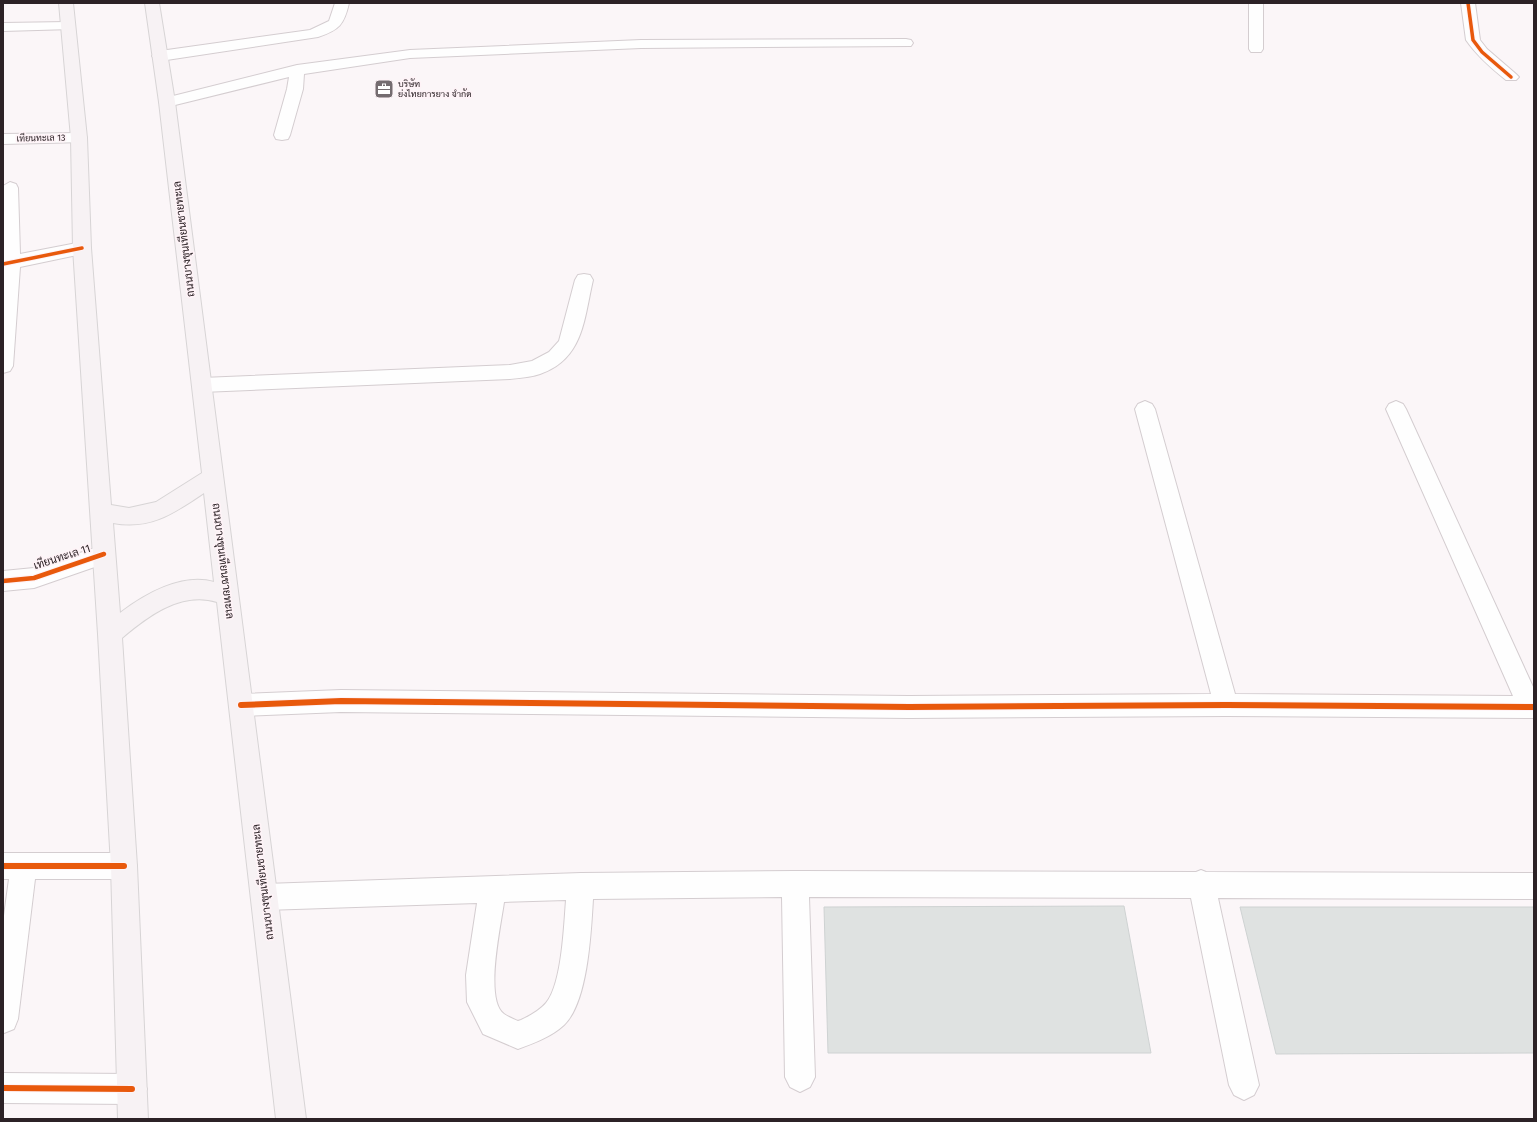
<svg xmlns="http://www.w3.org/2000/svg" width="1537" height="1122" viewBox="0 0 1537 1122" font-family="'Fira Sans',Sarabun,sans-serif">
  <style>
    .building { fill: #dfe2e1; stroke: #ced2d2 }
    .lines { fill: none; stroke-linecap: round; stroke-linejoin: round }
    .minor-casing { stroke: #d4cdd0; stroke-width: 2 }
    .major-casing { stroke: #d7d4d5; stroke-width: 2 }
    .minor { fill: #fefefe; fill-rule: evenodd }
    .major { fill: #f7f2f4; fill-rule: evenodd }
    .cycleway-far2-casing { stroke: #fef3f7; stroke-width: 5.5 }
    .cycleway-far1-casing { stroke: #fef3f7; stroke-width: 7 }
    .cycleway-casing { stroke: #fef3f7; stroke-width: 8 }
    .cycleway-far2 { stroke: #e8590c; stroke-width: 3.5 }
    .cycleway-far1 { stroke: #e8590c; stroke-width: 4.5 }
    .cycleway { stroke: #e8590c; stroke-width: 6 }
    .labels { text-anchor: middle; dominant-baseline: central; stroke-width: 3.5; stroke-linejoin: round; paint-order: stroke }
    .far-poi-label { font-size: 9px; fill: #2c2226; stroke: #fef3f7; text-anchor: start }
    .far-street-label { font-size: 9px; fill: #2c2226; stroke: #fef3f7 }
    .street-label { font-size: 11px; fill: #2c2226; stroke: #fef3f7 }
  </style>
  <rect width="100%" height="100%" fill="#fbf6f8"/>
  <!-- building -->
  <g class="building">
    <polygon points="1124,906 1151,1053 828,1053 824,907"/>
    <polygon points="1240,907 1534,907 1534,1053 1276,1054"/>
  </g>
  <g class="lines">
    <!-- minor casing -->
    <g class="minor-casing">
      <g id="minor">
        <path d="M 335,3 L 349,3 C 344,25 339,30 318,37 L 160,61 L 155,59 L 152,56 L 155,53 L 160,51 L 310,30 L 329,21 Z"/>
        <polygon points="1249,3 1263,3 1263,49 1261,52 1251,52 1249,49"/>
        <path d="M 1461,3 L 1475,3 L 1480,40 L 1487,49 L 1516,74 L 1519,77 L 1516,80 L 1506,80 C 1491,68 1477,56 1466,40 Z"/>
        <polygon points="67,22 72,23 74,26 72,29 3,31 3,23"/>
        <polygon points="906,39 911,40 913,43 911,46 641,48 410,58 304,74 303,89 290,135 288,139 282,140 276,139 274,135 287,89 289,77 167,107 161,105 159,102 161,99 297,65 410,50 641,40"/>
        <polygon points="79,133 85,134 87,138 85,142 3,144 3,134"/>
        <polygon points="10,182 16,184 18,188 20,254 82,242 88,244 91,248 88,252 82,254 20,267 13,366 10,371 3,373 3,186"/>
        <path d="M 584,274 L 590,275 L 593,280 C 584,318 584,359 540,374 C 531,377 520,378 510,379 L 202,392 L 195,390 L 192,385 L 195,380 L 202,378 L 510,365 L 532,361 L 549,352 L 559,341 L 575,280 L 578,275 Z"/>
        <polygon points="1145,401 1152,404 1155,409 1235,694 1513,696 1386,409 1389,404 1396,401 1403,404 1406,409 1534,689 1534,718 1226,716 909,718 341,712 241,716 233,713 229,705 233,697 241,694 341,690 909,696 1211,694 1135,409 1138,404"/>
        <polygon points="104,545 112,547 115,554 112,561 34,588 3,591 3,571 34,568"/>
        <polygon points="3,853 124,853 133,857 137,866 133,875 124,879 35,879 18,1019 14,1029 4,1033 3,923 9,879 3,879"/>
        <path d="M 1201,870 L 1206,872 L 1534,873 L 1534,899 L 1218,898 L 1259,1085 L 1254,1095 L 1244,1100 L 1234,1095 L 1229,1085 L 1191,898 L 809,897 L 815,1077 L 810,1087 L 800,1092 L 790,1087 L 785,1077 L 782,897 L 593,899 C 591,932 588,1002 564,1025 C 551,1037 534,1043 518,1049 L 483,1034 L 467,1002 L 466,975 L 477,903 L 265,910 L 256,906 L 252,897 L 256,888 L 265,884 L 581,873 L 795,871 L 1196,872 ZM 566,900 C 564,925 562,984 546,1003 C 540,1010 530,1016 521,1020 L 518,1021 C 514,1019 508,1017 504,1014 C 484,1000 501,925 504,902 Z"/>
        <polygon points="3,1073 132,1074 142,1079 147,1089 142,1099 132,1104 3,1103"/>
      </g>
    </g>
    <!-- major casing -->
    <g class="major-casing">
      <path id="major" d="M 59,3 L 73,3 L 87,138 L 91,248 L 111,505 L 129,508 L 156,502 L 202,473 L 159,102 L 145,3 L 159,3 L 175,102 L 306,1119 L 276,1119 L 217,602 C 181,591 148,616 122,638 L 137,866 L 148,1119 L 118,1119 L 111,866 L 98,634 L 73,248 L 71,138 ZM 204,493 L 214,582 C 182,573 145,594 120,613 L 113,523 C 151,530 174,513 204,493 Z"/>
    </g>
    <!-- minor -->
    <use href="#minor" class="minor"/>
    <!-- major -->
    <use href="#major" class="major"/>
    <!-- cycleway-far2 casing -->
    <g class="cycleway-far2-casing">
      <g id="cycleway-far2">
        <polyline points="1468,3 1473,40 1482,52 1511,77"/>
        <polyline points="3,264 82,248"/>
      </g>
    </g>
    <!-- cycleway-far1 casing -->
    <g class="cycleway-far1-casing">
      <polyline id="cycleway-far1" points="3,581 34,578 104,554"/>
    </g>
    <!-- cycleway casing -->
    <g class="cycleway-casing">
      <g id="cycleway">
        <polyline points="241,705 341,701 909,707 1226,705 1534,707"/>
        <polyline points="3,866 124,866"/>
        <polyline points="3,1088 132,1089"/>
      </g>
    </g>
    <!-- cycleway-far2 -->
    <use href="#cycleway-far2" class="cycleway-far2"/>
    <!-- cycleway-far1 -->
    <use href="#cycleway-far1" class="cycleway-far1"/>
    <!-- cycleway -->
    <use href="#cycleway" class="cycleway"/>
  </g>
  <!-- icons -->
  <defs>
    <g id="office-square" transform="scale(1)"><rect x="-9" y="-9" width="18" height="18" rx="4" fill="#746c70" stroke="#fef3f7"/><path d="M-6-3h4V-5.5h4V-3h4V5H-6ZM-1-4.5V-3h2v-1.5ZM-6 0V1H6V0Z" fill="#fff"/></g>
  </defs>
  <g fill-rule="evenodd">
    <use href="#office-square" x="384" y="89"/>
  </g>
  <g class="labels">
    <!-- far-poi labels -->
    <g class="far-poi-label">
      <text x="398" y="84">บริษัท<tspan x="398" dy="10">ย่งไทยการยาง จำกัด</tspan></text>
    </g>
    <!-- far-street labels -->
    <g class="far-street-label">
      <text transform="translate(41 138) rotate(-1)">เทียนทะเล 13</text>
    </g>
    <!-- street labels -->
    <g class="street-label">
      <text transform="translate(184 239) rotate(-97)">ถนนบางขุนเทียนชายทะเล</text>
      <text transform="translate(62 557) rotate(-18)">เทียนทะเล 11</text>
      <text transform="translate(223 561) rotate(83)">ถนนบางขุนเทียนชายทะเล</text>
      <text transform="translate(263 882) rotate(-97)">ถนนบางขุนเทียนชายทะเล</text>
    </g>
  </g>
  <!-- border -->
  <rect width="1537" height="1122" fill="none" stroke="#2c2226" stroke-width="8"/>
</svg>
